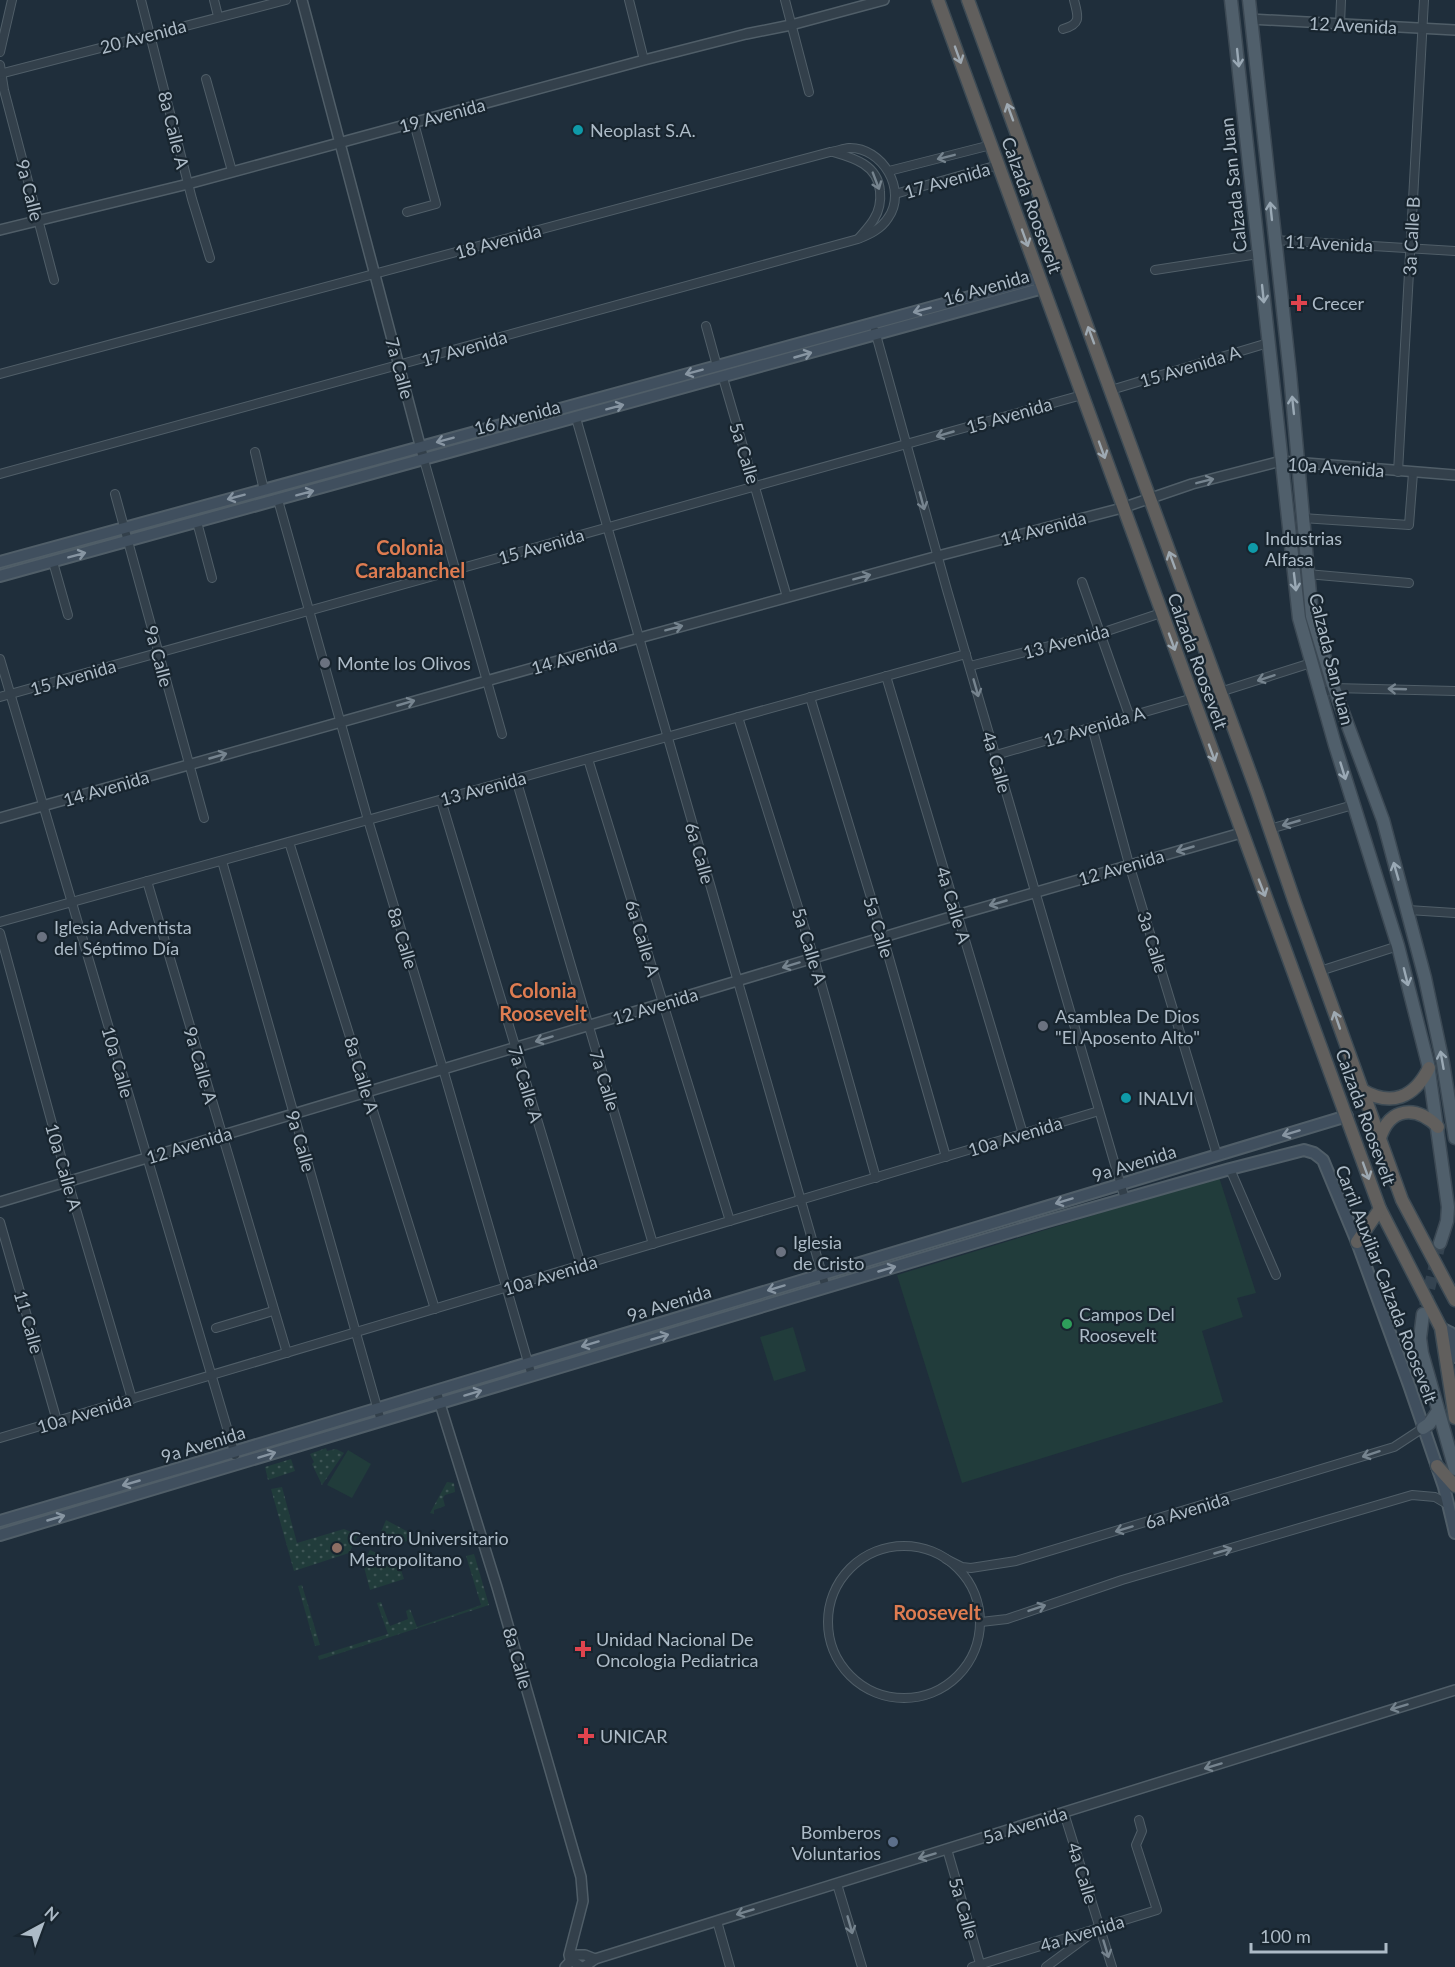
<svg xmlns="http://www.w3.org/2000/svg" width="1455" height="1967" viewBox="0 0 1455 1967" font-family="Lato,sans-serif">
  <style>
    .green { fill: url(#green-dots) }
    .pitch { fill: #213c3b }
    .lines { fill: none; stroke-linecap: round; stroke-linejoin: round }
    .primary-tunnel { stroke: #344350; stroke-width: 12; stroke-dasharray: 12 6; stroke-linecap: butt }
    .minor-casing { stroke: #505e68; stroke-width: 10 }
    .tertiary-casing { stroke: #505e68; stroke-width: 12 }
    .secondary-casing { stroke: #505e68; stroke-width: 14 }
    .primary-casing { stroke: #3c4954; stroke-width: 15 }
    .trunk-casing { stroke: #3d4b55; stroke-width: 15 }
    .minor { stroke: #33404b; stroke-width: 8 }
    .tertiary { stroke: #33404b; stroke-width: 9 }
    .secondary { stroke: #404f5e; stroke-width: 10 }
    .primary { stroke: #505f6b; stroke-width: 12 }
    .trunk { stroke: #615f5d; stroke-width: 12 }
    .oneway { stroke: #9ea9b2 }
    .oneway2 { stroke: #9aa9b5 }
    .oneway3 { stroke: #76848f }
    .oneway4 { stroke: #8795a2 }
    .culture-dot { fill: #0f9aa8; stroke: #18252f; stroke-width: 2 }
    .health-dot { fill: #e0444e; stroke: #18252f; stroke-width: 2 }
    .worship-dot { fill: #6b7280; stroke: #18252f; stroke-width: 2 }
    .leisure-dot { fill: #2e9e5b; stroke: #18252f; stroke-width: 2 }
    .education-dot { fill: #8d6e63; stroke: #18252f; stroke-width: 2 }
    .service-dot { fill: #5c6f8a; stroke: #18252f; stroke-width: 2 }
    .labels { text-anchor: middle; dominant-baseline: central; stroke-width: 4.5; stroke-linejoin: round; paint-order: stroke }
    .street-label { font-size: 18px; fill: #adbbc7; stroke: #18252f }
    .poi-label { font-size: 18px; fill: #adbbc7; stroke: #18252f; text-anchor: start }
    .neighbourhood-label { font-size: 20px; font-weight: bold; fill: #de7c51; stroke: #18252f }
  </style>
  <defs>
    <pattern id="green-dots" width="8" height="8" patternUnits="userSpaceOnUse" patternTransform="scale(1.5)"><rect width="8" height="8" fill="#213c3b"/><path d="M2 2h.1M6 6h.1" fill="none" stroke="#3f5656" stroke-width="1.8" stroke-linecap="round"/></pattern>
  </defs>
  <rect width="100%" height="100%" fill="#1f2e3b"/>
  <!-- green -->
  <g class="green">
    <polygon points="326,1448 327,1451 336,1449 344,1453 322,1485 312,1464 314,1462 310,1454"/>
    <polygon points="291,1459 295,1471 268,1480 265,1467"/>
    <polygon points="447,1482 454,1483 455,1492 445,1495 443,1498 445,1506 434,1510 434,1514 430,1513"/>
    <polygon points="282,1487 297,1543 344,1529 358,1535 349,1553 294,1571 271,1489"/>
    <polygon points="386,1520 414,1535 411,1540 400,1543 381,1532"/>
    <polygon points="370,1550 399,1564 404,1579 370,1590 363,1563"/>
    <polygon points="474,1554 489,1605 319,1660 318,1656 388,1634 377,1603 381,1602 390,1626 408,1619 406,1611 410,1609 417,1627 481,1605 466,1556"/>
    <polygon points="302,1585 320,1645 315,1646 298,1586"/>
  </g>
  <!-- pitch -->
  <g class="pitch">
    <polygon points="1219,1177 1256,1293 1237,1298 1243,1317 1202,1331 1223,1402 962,1483 897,1275"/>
    <polygon points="793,1327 806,1371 774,1381 760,1337"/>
    <polygon points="348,1450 371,1464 352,1498 327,1485"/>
  </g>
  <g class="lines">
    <!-- primary-tunnel -->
    <polyline class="primary-tunnel" points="1425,1306 1440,1243"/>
    <!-- minor casing -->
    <g class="minor-casing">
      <g id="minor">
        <polyline points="141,0 192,199 210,258"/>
        <polyline points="214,0 218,16"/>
        <polyline points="629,0 644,60"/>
        <polyline points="785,0 809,92"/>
        <polyline points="1340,24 1341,0"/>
        <path d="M 1063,29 C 1082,24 1078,16 1074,0"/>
        <polyline points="0,52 12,0"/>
        <polyline points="0,65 4,90 54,280"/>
        <polyline points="0,74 286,0"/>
        <polyline points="206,79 232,171"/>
        <path d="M 833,152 C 854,158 878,165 880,191 C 881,201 879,211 874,219 C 870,226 864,232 859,238"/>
        <polyline points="889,171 991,145"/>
        <polyline points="895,194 998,165"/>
        <polyline points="407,212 436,204 414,123"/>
        <polyline points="1274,240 1455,251"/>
        <polyline points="1155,270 1258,254"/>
        <polyline points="706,326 717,366"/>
        <polyline points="875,331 947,590 1125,1199"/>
        <path d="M 0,374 L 830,152 C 836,151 843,149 849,148 C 882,147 908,190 888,218 C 881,229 870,234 858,239 L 0,474"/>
        <polyline points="723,378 787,597"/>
        <polyline points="1111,390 1268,343"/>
        <polyline points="576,418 826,1288"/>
        <polyline points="255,452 264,490"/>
        <polyline points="424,460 502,734"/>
        <polyline points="1398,472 1424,0"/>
        <polyline points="115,494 204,818"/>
        <polyline points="278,500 368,820 443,1069 532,1376"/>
        <polyline points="1302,518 1409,525 1413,473"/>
        <polyline points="197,522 212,578"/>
        <polyline points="53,562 68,615"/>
        <polyline points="1307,574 1409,583"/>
        <polyline points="1082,582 1129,715"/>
        <polyline points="0,659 235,1455"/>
        <polyline points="970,666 1101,633 1161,613"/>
        <polyline points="886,676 1023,1134"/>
        <polyline points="1220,692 1311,663"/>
        <polyline points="1320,694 1334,688 1455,691"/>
        <polyline points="0,697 1082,395"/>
        <polyline points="810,697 883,937 946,1157"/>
        <polyline points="738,717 814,958 876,1178"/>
        <polyline points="1092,727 1129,864 1217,1155"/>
        <polyline points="996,755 1193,698"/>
        <polyline points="588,759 730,1221"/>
        <polyline points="516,779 653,1244"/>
        <polyline points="441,800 581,1265"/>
        <polyline points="1270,829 1353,805"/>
        <polyline points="289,842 435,1309"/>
        <polyline points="222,861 381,1421"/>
        <polyline points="147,881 287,1353"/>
        <polyline points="1408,910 1455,913"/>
        <polyline points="0,922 966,654"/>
        <polyline points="0,933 68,1182 132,1399"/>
        <polyline points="1320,971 1398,946"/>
        <polyline points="1230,1169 1276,1275"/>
        <polyline points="0,1222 57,1421"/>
        <polyline points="216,1328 273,1311"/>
        <polyline points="0,1438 1099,1111"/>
        <circle cx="904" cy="1622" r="76"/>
        <polyline points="946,1559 962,1567 971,1568 1016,1561 1394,1447 1423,1428"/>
        <polyline points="981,1622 1007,1619 1122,1580 1412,1495 1435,1497 1447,1504"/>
        <polyline points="1064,1813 1112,1967"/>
        <polyline points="947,1849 981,1967"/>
        <polyline points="837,1884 862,1967"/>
        <polyline points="717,1921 730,1967"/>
        <polyline points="972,1967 1157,1910 1136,1845 1142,1831 1139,1820"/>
        <polyline points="1046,1967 1096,1930"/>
      </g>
    </g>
    <!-- tertiary casing -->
    <g class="tertiary-casing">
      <g id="tertiary">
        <polyline points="302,0 424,460"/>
        <polyline points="1250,19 1455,30"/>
        <polyline points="0,230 188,184 644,60 746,34 791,25 884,0"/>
        <polyline points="0,818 639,638 938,556 1122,508 1192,484 1281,461 1455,475"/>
        <polyline points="0,1202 957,915 1241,833"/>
        <polyline points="436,1391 497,1587 581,1877 583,1901 569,1955 570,1959 581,1967"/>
        <polyline points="565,1967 576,1955 585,1955 595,1959"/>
        <polyline points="584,1967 595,1959 1455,1690"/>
      </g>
    </g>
    <!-- secondary casing -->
    <g class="secondary-casing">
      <g id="secondary">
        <polyline points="0,562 1039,278"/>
        <polyline points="0,576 1043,288"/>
        <polyline points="1441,1328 1451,1333 1455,1357"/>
        <polyline points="0,1521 187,1466 1347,1116"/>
        <polyline points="0,1535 1044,1222 1230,1169 1304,1150 1314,1153 1323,1160 1357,1242 1409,1385 1444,1487 1455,1533"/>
      </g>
    </g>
    <!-- primary casing -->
    <g class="primary-casing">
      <g id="primary">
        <polyline points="1231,0 1299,618 1335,745 1398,946 1428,1064 1448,1207 1447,1221 1440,1243"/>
        <polyline points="1249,0 1290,374 1312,616 1334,688 1383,820 1425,978 1443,1063 1455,1138"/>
        <polyline points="1423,1314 1420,1338 1422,1353 1455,1469"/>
        <polyline points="1423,1428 1429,1424 1438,1411"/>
      </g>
    </g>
    <!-- trunk casing -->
    <g class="trunk-casing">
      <g id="trunk">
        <polyline points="938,0 1380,1209 1441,1328 1455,1418"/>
        <polyline points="968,0 1257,792 1295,903 1402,1200 1455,1300"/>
        <path d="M 1362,1090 C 1391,1107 1414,1098 1429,1068"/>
        <path d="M 1380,1138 C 1390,1107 1416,1105 1438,1127"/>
        <polyline points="1357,1242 1380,1209"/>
        <polyline points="1437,1466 1455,1486"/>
      </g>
    </g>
    <!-- minor -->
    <use href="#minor" class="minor"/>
    <!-- tertiary -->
    <use href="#tertiary" class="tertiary"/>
    <!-- secondary -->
    <use href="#secondary" class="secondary"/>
    <!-- primary -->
    <use href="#primary" class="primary"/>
    <!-- trunk -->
    <use href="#trunk" class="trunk"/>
  </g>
  <!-- one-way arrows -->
  <defs><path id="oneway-shaft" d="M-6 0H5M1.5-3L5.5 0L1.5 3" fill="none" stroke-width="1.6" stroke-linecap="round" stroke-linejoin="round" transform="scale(1.5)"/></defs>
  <g class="oneway">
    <use href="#oneway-shaft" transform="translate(958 55) rotate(70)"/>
    <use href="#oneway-shaft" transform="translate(1010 112) rotate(-110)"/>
    <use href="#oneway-shaft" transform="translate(1025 238) rotate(70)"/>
    <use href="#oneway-shaft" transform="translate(1091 335) rotate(-110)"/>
    <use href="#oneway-shaft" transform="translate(1102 450) rotate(70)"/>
    <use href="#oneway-shaft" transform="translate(1172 560) rotate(-110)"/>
    <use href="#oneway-shaft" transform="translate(1172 642) rotate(70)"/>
    <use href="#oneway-shaft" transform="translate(1212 753) rotate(70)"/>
    <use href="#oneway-shaft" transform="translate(1262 888) rotate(69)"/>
    <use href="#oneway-shaft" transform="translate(1337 1020) rotate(-109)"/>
    <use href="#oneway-shaft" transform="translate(1366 1171) rotate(70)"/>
  </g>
  <g class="oneway2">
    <use href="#oneway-shaft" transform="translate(1238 58) rotate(84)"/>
    <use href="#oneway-shaft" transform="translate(1271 211) rotate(-96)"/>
    <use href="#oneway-shaft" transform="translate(1263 294) rotate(84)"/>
    <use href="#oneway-shaft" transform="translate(1293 405) rotate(-96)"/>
    <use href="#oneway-shaft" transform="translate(1295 582) rotate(83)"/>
    <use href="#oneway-shaft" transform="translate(1343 771) rotate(73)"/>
    <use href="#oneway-shaft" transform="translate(1396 871) rotate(-106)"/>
    <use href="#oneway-shaft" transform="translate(1406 977) rotate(76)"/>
    <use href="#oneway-shaft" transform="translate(1442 1060) rotate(-100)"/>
  </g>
  <g class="oneway3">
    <use href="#oneway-shaft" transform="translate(946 157) rotate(166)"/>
    <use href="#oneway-shaft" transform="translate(876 181) rotate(69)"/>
    <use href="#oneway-shaft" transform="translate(945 434) rotate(164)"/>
    <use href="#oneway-shaft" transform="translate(1205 481) rotate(-14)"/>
    <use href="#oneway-shaft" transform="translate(922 501) rotate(75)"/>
    <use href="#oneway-shaft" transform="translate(862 577) rotate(-15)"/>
    <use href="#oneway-shaft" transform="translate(674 628) rotate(-15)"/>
    <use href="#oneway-shaft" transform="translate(1266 678) rotate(162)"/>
    <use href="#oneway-shaft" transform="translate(976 688) rotate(74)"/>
    <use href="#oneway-shaft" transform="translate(1397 689) rotate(-178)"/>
    <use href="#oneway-shaft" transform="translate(406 703) rotate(-16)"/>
    <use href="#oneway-shaft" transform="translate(218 756) rotate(-16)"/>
    <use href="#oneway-shaft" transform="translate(1291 823) rotate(164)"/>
    <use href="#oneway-shaft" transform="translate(1185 849) rotate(164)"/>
    <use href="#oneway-shaft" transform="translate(998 903) rotate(164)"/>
    <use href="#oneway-shaft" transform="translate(791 965) rotate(163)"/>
    <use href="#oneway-shaft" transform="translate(544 1039) rotate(163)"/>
    <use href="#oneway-shaft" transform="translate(1371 1454) rotate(162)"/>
    <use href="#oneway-shaft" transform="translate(1124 1529) rotate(163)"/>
    <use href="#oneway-shaft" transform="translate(1223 1551) rotate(-16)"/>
    <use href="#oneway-shaft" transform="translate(1037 1608) rotate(-19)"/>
    <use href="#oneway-shaft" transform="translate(1399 1707) rotate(163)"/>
    <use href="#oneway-shaft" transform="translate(1213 1766) rotate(163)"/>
    <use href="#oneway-shaft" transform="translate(927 1856) rotate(163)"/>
    <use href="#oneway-shaft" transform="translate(745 1912) rotate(163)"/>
    <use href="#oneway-shaft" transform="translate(850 1925) rotate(74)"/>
    <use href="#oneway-shaft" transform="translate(1106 1949) rotate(73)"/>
  </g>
  <g class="oneway4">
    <use href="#oneway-shaft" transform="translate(922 310) rotate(165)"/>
    <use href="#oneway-shaft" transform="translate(803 355) rotate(-16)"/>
    <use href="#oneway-shaft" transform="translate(694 372) rotate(165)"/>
    <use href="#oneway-shaft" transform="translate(615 407) rotate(-15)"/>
    <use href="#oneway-shaft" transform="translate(445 440) rotate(165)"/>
    <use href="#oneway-shaft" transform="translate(305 493) rotate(-15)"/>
    <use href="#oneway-shaft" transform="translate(236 497) rotate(165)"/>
    <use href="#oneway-shaft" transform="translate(77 555) rotate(-15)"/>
    <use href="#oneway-shaft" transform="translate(1291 1133) rotate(163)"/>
    <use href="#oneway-shaft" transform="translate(1064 1201) rotate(163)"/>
    <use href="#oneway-shaft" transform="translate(887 1269) rotate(-16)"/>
    <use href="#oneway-shaft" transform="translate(776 1288) rotate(163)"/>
    <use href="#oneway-shaft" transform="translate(660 1337) rotate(-17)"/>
    <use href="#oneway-shaft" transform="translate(590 1344) rotate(163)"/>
    <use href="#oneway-shaft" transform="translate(473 1393) rotate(-17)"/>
    <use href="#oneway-shaft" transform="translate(267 1455) rotate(-17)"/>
    <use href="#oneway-shaft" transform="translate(131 1483) rotate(164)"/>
    <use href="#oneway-shaft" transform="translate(56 1518) rotate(-16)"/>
  </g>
  <!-- markers -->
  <g class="culture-dot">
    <circle cx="578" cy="130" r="6"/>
    <circle cx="1253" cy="548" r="6"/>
    <circle cx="1126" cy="1098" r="6"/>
  </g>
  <g class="health-dot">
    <path d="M1296 294h6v6h6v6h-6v6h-6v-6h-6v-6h6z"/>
    <path d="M580 1640h6v6h6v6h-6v6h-6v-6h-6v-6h6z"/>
    <path d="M583 1727h6v6h6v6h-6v6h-6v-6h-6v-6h6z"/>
  </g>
  <g class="worship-dot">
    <circle cx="325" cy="663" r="6"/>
    <circle cx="42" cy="937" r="6"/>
    <circle cx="1043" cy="1026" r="6"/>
    <circle cx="781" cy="1252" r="6"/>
  </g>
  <circle class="leisure-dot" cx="1067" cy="1324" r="6"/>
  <circle class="education-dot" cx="337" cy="1548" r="6"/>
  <circle class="service-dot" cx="893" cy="1842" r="6"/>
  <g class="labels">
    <!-- street labels -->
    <g class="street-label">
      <text transform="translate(1353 25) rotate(3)">12 Avenida</text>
      <text transform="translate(143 36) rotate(-15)">20 Avenida</text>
      <text transform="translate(442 115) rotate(-15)">19 Avenida</text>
      <text transform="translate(174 130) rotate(76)">8a Calle A</text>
      <text transform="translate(947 180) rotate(-16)">17 Avenida</text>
      <text transform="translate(1233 185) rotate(-96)">Calzada San Juan</text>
      <text transform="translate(30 190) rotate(76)">9a Calle</text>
      <text transform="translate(1032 205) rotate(70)">Calzada Roosevelt</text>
      <text transform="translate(1411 236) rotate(-87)">3a Calle B</text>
      <text transform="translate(498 241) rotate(-15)">18 Avenida</text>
      <text transform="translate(1329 243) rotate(3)">11 Avenida</text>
      <text transform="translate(986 287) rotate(-16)">16 Avenida</text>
      <text transform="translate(464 348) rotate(-16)">17 Avenida</text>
      <text transform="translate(1190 366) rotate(-17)">15 Avenida A</text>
      <text transform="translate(400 368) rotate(75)">7a Calle</text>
      <text transform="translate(1009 415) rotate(-16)">15 Avenida</text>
      <text transform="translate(517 417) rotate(-15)">16 Avenida</text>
      <text transform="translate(745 453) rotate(73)">5a Calle</text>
      <text transform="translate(1336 467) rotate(4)">10a Avenida</text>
      <text transform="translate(1043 528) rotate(-15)">14 Avenida</text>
      <text transform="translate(541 546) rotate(-16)">15 Avenida</text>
      <text transform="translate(1066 641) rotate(-15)">13 Avenida</text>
      <text transform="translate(159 656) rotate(75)">9a Calle</text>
      <text transform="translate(574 656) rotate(-16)">14 Avenida</text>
      <text transform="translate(1332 659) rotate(76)">Calzada San Juan</text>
      <text transform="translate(1198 661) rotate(70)">Calzada Roosevelt</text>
      <text transform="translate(73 677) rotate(-16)">15 Avenida</text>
      <text transform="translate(1094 726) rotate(-16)">12 Avenida A</text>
      <text transform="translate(997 762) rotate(74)">4a Calle</text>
      <text transform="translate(106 788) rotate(-16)">14 Avenida</text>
      <text transform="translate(483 788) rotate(-15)">13 Avenida</text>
      <text transform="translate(700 853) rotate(74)">6a Calle</text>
      <text transform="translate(1121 867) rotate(-16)">12 Avenida</text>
      <text transform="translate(954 905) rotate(73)">4a Calle A</text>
      <text transform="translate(879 927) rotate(73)">5a Calle</text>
      <text transform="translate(403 938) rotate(73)">8a Calle</text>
      <text transform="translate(643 938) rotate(73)">6a Calle A</text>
      <text transform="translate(1153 942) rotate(73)">3a Calle</text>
      <text transform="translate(810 946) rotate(73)">5a Calle A</text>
      <text transform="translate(655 1006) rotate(-17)">12 Avenida</text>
      <text transform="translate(118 1062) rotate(74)">10a Calle</text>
      <text transform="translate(201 1065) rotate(74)">9a Calle A</text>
      <text transform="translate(362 1075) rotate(73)">8a Calle A</text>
      <text transform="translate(605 1080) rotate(73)">7a Calle</text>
      <text transform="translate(526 1084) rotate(73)">7a Calle A</text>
      <text transform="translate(1366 1117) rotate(70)">Calzada Roosevelt</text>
      <text transform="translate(1015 1136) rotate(-17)">10a Avenida</text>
      <text transform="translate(301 1141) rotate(74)">9a Calle</text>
      <text transform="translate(189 1145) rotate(-17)">12 Avenida</text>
      <text transform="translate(1134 1163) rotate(-17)">9a Avenida</text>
      <text transform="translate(64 1167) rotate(74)">10a Calle A</text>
      <text transform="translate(550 1275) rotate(-17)">10a Avenida</text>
      <text transform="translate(1387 1284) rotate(69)">Carril Auxiliar Calzada Roosevelt</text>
      <text transform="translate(669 1303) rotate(-17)">9a Avenida</text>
      <text transform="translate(29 1322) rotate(74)">11 Calle</text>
      <text transform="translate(84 1413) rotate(-17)">10a Avenida</text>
      <text transform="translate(203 1444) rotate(-17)">9a Avenida</text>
      <text transform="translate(1187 1510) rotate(-17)">6a Avenida</text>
      <text transform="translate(518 1658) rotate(74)">8a Calle</text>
      <text transform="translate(1025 1825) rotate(-17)">5a Avenida</text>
      <text transform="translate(1083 1873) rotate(73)">4a Calle</text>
      <text transform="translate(964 1908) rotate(74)">5a Calle</text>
      <text transform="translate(1082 1933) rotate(-17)">4a Avenida</text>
    </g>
    <!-- poi labels -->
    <g class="poi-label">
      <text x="590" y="130">Neoplast S.A.</text>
      <text x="1312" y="303">Crecer</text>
      <text x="1265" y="538">Industrias<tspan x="1265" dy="21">Alfasa</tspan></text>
      <text x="337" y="663">Monte los Olivos</text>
      <text x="54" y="927">Iglesia Adventista<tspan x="54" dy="21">del Séptimo Día</tspan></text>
      <text x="1055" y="1016">Asamblea De Dios<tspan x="1055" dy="21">"El Aposento Alto"</tspan></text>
      <text x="1138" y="1098">INALVI</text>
      <text x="793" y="1242">Iglesia<tspan x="793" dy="21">de Cristo</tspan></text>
      <text x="1079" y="1314">Campos Del<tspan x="1079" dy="21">Roosevelt</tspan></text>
      <text x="349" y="1538">Centro Universitario<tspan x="349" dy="21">Metropolitano</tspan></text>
      <text x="596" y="1639">Unidad Nacional De<tspan x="596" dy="21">Oncologia Pediatrica</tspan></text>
      <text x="600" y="1736">UNICAR</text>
      <text x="881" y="1832" text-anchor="end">Bomberos<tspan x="881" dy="21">Voluntarios</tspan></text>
    </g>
    <!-- neighbourhood labels -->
    <g class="neighbourhood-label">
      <text x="410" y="547">Colonia<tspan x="410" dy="23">Carabanchel</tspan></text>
      <text x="543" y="990">Colonia<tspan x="543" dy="23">Roosevelt</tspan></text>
      <text x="937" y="1612">Roosevelt</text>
    </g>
  </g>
  <!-- north arrow -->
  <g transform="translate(42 1925) rotate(41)" stroke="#18252f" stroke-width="4.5" paint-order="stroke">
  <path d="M0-4.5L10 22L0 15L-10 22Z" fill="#adbbc7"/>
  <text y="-9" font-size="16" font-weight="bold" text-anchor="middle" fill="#adbbc7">N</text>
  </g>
  <!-- scale -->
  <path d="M1251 1943v9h135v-9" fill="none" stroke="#adbbc7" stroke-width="3"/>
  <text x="1260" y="1943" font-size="18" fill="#adbbc7" stroke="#18252f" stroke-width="4.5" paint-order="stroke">100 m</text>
</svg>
